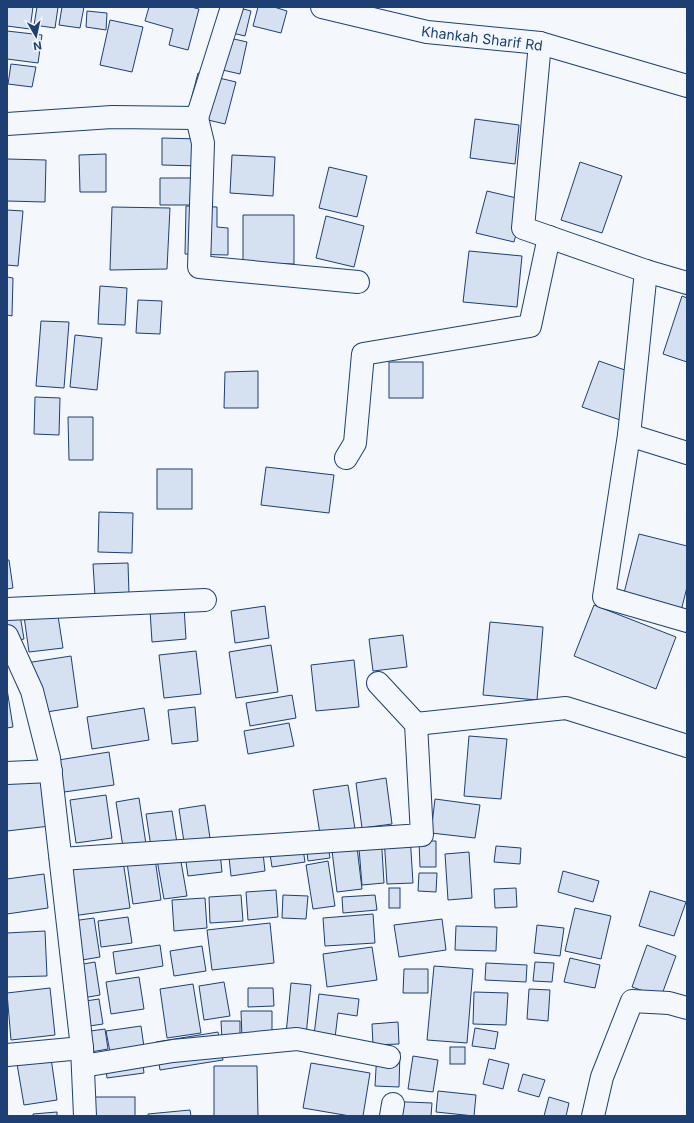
<svg xmlns="http://www.w3.org/2000/svg" width="694" height="1123" viewBox="0 0 694 1123" font-family="Inter,sans-serif">
  <style>
    .building { fill: #d5e0f0; stroke: #1d3f73 }
    .lines { fill: none; stroke-linecap: round; stroke-linejoin: round }
    .street-casing { stroke: #1d3f73; stroke-width: 24 }
    .street { stroke: #f4f7fb; stroke-width: 22 }
    .labels { text-anchor: middle; dominant-baseline: central; stroke-width: 3; stroke-linejoin: round; paint-order: stroke }
    .street-label { font-size: 14px; fill: #1d3f73; stroke: #f4f7fb }
  </style>
  <rect width="100%" height="100%" fill="#f4f7fb"/>
  <!-- building -->
  <g class="building">
    <polygon points="7,7 33,7 30,29 7,26"/>
    <polygon points="37,7 58,7 55,28 34,25"/>
    <polygon points="62,7 84,7 80,28 59,25"/>
    <polygon points="149,7 191,7 199,9 188,50 169,45 173,29 145,21"/>
    <polygon points="220,7 236,7 251,11 245,36 215,29"/>
    <polygon points="258,7 274,7 287,11 281,33 253,26"/>
    <polygon points="87,11 107,13 106,30 86,27"/>
    <polygon points="110,20 143,27 132,72 100,65"/>
    <polygon points="7,31 42,35 38,63 7,59"/>
    <polygon points="212,34 247,42 240,74 205,66"/>
    <polygon points="11,64 36,67 32,87 8,84"/>
    <polygon points="198,73 236,82 225,124 187,115"/>
    <polygon points="475,119 519,125 515,164 470,158"/>
    <polygon points="162,138 200,139 200,166 162,165"/>
    <polygon points="106,154 106,192 80,192 79,155"/>
    <polygon points="232,155 275,157 273,196 230,193"/>
    <polygon points="7,159 46,160 45,202 7,201"/>
    <polygon points="580,162 622,176 602,233 561,220"/>
    <polygon points="329,167 367,176 357,217 319,208"/>
    <polygon points="160,178 198,178 197,205 160,205"/>
    <polygon points="487,191 525,200 514,242 476,233"/>
    <polygon points="186,206 217,207 217,227 228,228 228,255 185,254"/>
    <polygon points="112,207 170,208 167,269 110,270"/>
    <polygon points="7,210 23,211 18,266 7,265"/>
    <polygon points="243,215 294,215 294,264 243,263"/>
    <polygon points="326,216 364,226 354,267 316,258"/>
    <polygon points="469,251 522,256 517,307 463,302"/>
    <polygon points="7,277 13,278 12,316 7,315"/>
    <polygon points="100,286 127,288 125,325 98,324"/>
    <polygon points="682,296 687,298 687,362 663,354"/>
    <polygon points="138,300 162,301 160,334 136,333"/>
    <polygon points="41,321 69,322 64,388 36,386"/>
    <polygon points="75,335 102,338 97,390 70,387"/>
    <polygon points="599,361 645,377 629,423 582,407"/>
    <rect x="389" y="362" width="34" height="36"/>
    <polygon points="258,371 258,408 224,408 225,372"/>
    <polygon points="35,397 60,398 59,435 34,434"/>
    <polygon points="68,417 93,417 93,460 69,460"/>
    <polygon points="266,467 334,475 329,513 261,505"/>
    <rect x="157" y="469" width="35" height="40"/>
    <polygon points="99,512 133,513 132,553 98,552"/>
    <polygon points="639,534 687,546 687,587 681,611 623,597"/>
    <polygon points="7,560 9,560 13,588 7,589"/>
    <polygon points="128,563 129,595 95,596 93,564"/>
    <polygon points="56,603 63,648 29,652 23,609"/>
    <polygon points="594,605 676,637 656,689 574,656"/>
    <polygon points="265,606 269,638 235,643 231,611"/>
    <polygon points="184,607 186,639 152,642 150,610"/>
    <polygon points="20,615 24,639 7,642 7,617"/>
    <polygon points="490,622 543,627 537,700 483,695"/>
    <polygon points="403,635 407,667 373,671 369,639"/>
    <polygon points="271,645 278,692 236,698 229,652"/>
    <polygon points="196,651 201,694 164,698 159,655"/>
    <polygon points="71,656 78,707 34,714 26,663"/>
    <polygon points="354,660 359,707 316,711 311,665"/>
    <polygon points="7,689 13,727 7,728"/>
    <polygon points="292,695 296,718 250,726 246,703"/>
    <polygon points="195,707 198,741 172,744 168,710"/>
    <polygon points="144,708 149,740 92,749 87,717"/>
    <polygon points="289,723 294,746 248,754 244,731"/>
    <polygon points="469,736 507,739 501,799 464,796"/>
    <polygon points="109,752 114,785 57,793 52,761"/>
    <polygon points="44,777 50,826 7,831 7,781"/>
    <polygon points="386,778 392,824 362,828 356,783"/>
    <polygon points="348,785 355,829 320,834 313,790"/>
    <polygon points="106,795 112,838 76,843 70,800"/>
    <polygon points="139,798 146,844 123,847 116,802"/>
    <polygon points="435,799 480,805 475,838 431,833"/>
    <polygon points="205,805 210,838 184,842 179,809"/>
    <polygon points="172,811 177,843 151,847 146,814"/>
    <polygon points="381,834 384,883 362,885 358,836"/>
    <polygon points="410,835 413,883 387,884 384,837"/>
    <polygon points="301,836 305,862 272,867 268,841"/>
    <polygon points="356,839 362,889 337,892 331,842"/>
    <polygon points="327,841 330,858 308,861 306,844"/>
    <polygon points="419,841 436,841 436,867 420,867"/>
    <polygon points="262,844 265,871 231,876 228,848"/>
    <polygon points="496,846 521,848 520,864 494,862"/>
    <polygon points="121,847 130,908 58,918 49,858"/>
    <polygon points="154,852 161,900 133,904 126,856"/>
    <polygon points="220,852 222,872 188,876 185,855"/>
    <polygon points="469,852 472,898 448,900 445,854"/>
    <polygon points="180,856 187,896 164,899 157,860"/>
    <polygon points="328,861 335,906 313,909 306,865"/>
    <polygon points="563,871 599,881 593,902 558,892"/>
    <polygon points="419,873 437,873 436,892 418,891"/>
    <polygon points="44,874 48,908 7,914 7,879"/>
    <rect x="389" y="888" width="11" height="20"/>
    <polygon points="516,888 517,907 495,908 494,889"/>
    <polygon points="276,890 278,917 248,920 246,892"/>
    <polygon points="650,891 686,902 674,936 639,926"/>
    <polygon points="241,895 243,921 210,923 209,897"/>
    <polygon points="283,895 308,896 306,919 282,918"/>
    <polygon points="375,895 377,910 343,913 342,897"/>
    <polygon points="205,898 207,928 174,931 172,900"/>
    <polygon points="575,908 611,916 601,959 565,951"/>
    <polygon points="373,914 375,943 325,946 323,918"/>
    <polygon points="128,917 132,943 101,947 98,921"/>
    <polygon points="94,918 100,957 64,963 58,923"/>
    <polygon points="442,919 446,950 399,957 394,925"/>
    <polygon points="270,923 274,963 212,970 207,930"/>
    <polygon points="537,925 564,928 560,956 534,953"/>
    <polygon points="456,926 497,927 496,951 455,950"/>
    <polygon points="45,931 47,976 7,977 7,933"/>
    <polygon points="160,945 163,966 116,974 113,952"/>
    <polygon points="647,945 676,956 661,997 632,987"/>
    <polygon points="202,946 206,971 174,976 170,951"/>
    <polygon points="372,947 377,980 327,987 323,954"/>
    <polygon points="570,958 600,965 595,988 564,982"/>
    <polygon points="95,962 100,995 71,1000 66,967"/>
    <polygon points="535,962 554,963 552,982 533,981"/>
    <polygon points="486,963 527,965 526,982 485,980"/>
    <polygon points="434,966 473,969 467,1043 427,1040"/>
    <polygon points="404,969 428,969 428,993 403,993"/>
    <polygon points="139,977 144,1009 111,1014 106,982"/>
    <polygon points="224,982 230,1016 204,1020 199,986"/>
    <polygon points="291,983 311,985 306,1036 286,1034"/>
    <polygon points="193,984 201,1033 167,1038 160,989"/>
    <polygon points="50,988 55,1035 11,1040 7,993"/>
    <polygon points="248,988 273,988 274,1006 248,1007"/>
    <polygon points="529,989 550,990 548,1021 527,1019"/>
    <polygon points="474,992 508,993 506,1025 473,1024"/>
    <polygon points="319,994 359,999 357,1016 338,1013 335,1038 314,1035"/>
    <polygon points="99,999 103,1024 76,1028 72,1003"/>
    <polygon points="241,1011 272,1011 272,1037 242,1038"/>
    <polygon points="221,1021 240,1021 240,1039 222,1040"/>
    <polygon points="398,1022 399,1044 373,1045 372,1024"/>
    <polygon points="141,1026 144,1047 110,1052 106,1031"/>
    <polygon points="475,1028 498,1032 495,1049 472,1046"/>
    <polygon points="105,1029 108,1049 79,1054 76,1033"/>
    <polygon points="218,1032 223,1060 160,1070 156,1042"/>
    <rect x="450" y="1047" width="15" height="17"/>
    <polygon points="141,1049 144,1073 107,1078 104,1055"/>
    <polygon points="377,1051 400,1052 399,1087 375,1086"/>
    <polygon points="413,1056 438,1060 433,1092 408,1089"/>
    <polygon points="51,1058 57,1100 24,1105 17,1064"/>
    <polygon points="489,1059 509,1064 503,1089 483,1084"/>
    <polygon points="311,1063 370,1073 363,1116 350,1116 303,1108"/>
    <polygon points="214,1066 257,1066 258,1116 214,1116"/>
    <polygon points="523,1074 545,1080 539,1097 518,1091"/>
    <polygon points="438,1091 476,1095 474,1116 436,1112"/>
    <rect x="95" y="1097" width="40" height="19"/>
    <polygon points="549,1097 569,1103 566,1116 544,1116"/>
    <polygon points="383,1101 432,1103 431,1116 382,1116"/>
    <polygon points="190,1110 191,1116 148,1116 148,1114"/>
    <polygon points="57,1112 57,1116 33,1116 33,1114"/>
  </g>
  <g class="lines">
    <!-- street casing -->
    <g class="street-casing">
      <g id="street">
        <polyline points="322,7 427,32 540,43 687,86"/>
        <polyline points="540,43 523,228 646,271 687,283"/>
        <polyline points="197,118 203,143 199,267 358,282"/>
        <polyline points="7,124 112,117 197,118 232,7"/>
        <polyline points="646,271 629,435 604,597 687,621"/>
        <polyline points="629,435 687,453"/>
        <polyline points="346,458 355,443 363,354 530,326 549,237"/>
        <polyline points="7,609 205,600"/>
        <polyline points="7,636 32,691 49,758 82,1048 85,1116"/>
        <polyline points="416,724 566,708 687,746"/>
        <polyline points="7,773 51,771"/>
        <polyline points="61,859 422,835 416,724 378,683"/>
        <polyline points="7,1055 82,1048"/>
        <polyline points="83,1066 173,1051 297,1039 389,1057"/>
        <polyline points="391,1116 393,1104"/>
        <polyline points="593,1116 602,1077 632,1001 669,1003 687,1008"/>
      </g>
    </g>
    <!-- street -->
    <use href="#street" class="street"/>
  </g>
  <g class="labels">
    <!-- street labels -->
    <g class="street-label">
      <text transform="translate(482 38) rotate(7)">Khankah Sharif Rd</text>
    </g>
  </g>
  <!-- border -->
  <rect width="694" height="1123" fill="none" stroke="#1d3f73" stroke-width="16"/>
  <!-- north arrow -->
  <g transform="translate(36 36) rotate(171)" stroke="#f4f7fb" stroke-width="3" paint-order="stroke">
  <path d="M0-3L7 15L0 10L-7 15Z" fill="#1d3f73"/>
  <text y="-6" font-size="11" font-weight="bold" text-anchor="middle" fill="#1d3f73">N</text>
  </g>
</svg>
